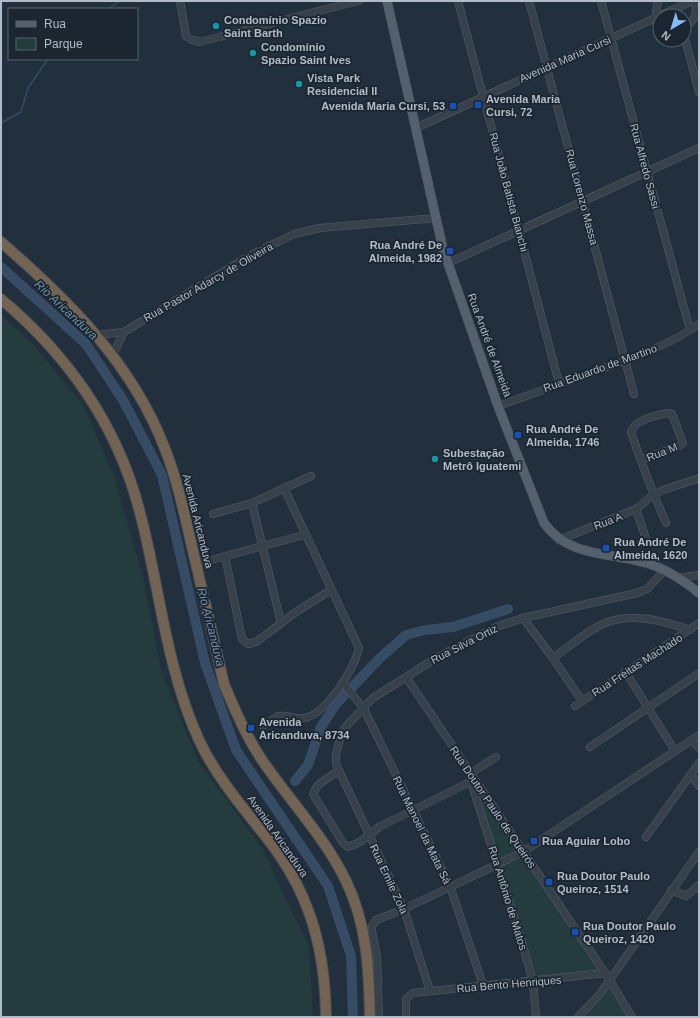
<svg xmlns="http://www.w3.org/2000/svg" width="700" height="1018" viewBox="0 0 700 1018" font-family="Arial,sans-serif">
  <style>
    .green { fill: #243c3d }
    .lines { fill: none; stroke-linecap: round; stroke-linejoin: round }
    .stream { stroke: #354c64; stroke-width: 1.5 }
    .river { stroke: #354c64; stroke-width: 10 }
    .minor-casing { stroke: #545f6a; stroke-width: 8 }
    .major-casing { stroke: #3f4a55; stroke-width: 10 }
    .highway-casing { stroke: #414c57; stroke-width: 12 }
    .minor { stroke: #36414c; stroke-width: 7 }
    .major { stroke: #54606c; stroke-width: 9 }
    .highway { stroke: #736353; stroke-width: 10 }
    .culture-dot { fill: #0f9aa8; stroke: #1b2631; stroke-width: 1.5 }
    .transit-dot { fill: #1a4fb4; stroke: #1b2631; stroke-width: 1.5 }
    .labels { text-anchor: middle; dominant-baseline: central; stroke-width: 3.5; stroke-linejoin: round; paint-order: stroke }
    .poi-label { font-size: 11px; font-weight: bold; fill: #b1bcc8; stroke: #1b2631; text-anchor: start }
    .street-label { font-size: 11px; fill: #b1bcc8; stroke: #1b2631 }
    .water-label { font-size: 12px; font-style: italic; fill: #708fac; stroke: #1b2631 }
  </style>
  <rect width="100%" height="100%" fill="#222f3c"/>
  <!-- green -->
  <g class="green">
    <polygon points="1,315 31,342 83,405 113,473 143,577 161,670 199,763 262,848 309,947 313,1017 1,1017"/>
    <polygon points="477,788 602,973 536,979"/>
    <polygon points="610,988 629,1017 585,1017"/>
  </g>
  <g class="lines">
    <!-- stream -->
    <g class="stream">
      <polyline points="108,9 120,1"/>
      <polyline points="1,123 21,112 28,88 48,59"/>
    </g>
    <!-- river -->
    <g class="river">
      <polyline points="1,267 86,344 123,400 162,475 205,663 236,750 328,886 351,956 353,1017"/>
      <polyline points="295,781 308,765 321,727 336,704 379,659 406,635 425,630 453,627 508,609"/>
    </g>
    <!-- minor casing -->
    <g class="minor-casing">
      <g id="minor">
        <polyline points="180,1 186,36 192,40 200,42 358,1"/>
        <polyline points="458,1 559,383"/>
        <polyline points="529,1 634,394"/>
        <polyline points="601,1 690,330"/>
        <polyline points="658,1 656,11 660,20"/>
        <path d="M 684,27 C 695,22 698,12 695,1"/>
        <polyline points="684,35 699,92"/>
        <polyline points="416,128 692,1"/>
        <polyline points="448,263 699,148"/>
        <polyline points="97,335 124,332 249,256 294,234 320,228 436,218"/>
        <polyline points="113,355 124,332"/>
        <polyline points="498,406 643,354 677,338 699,324"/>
        <path d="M 640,460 L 679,446 L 683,443 L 672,414 L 668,413 C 656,416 635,419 631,432 C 641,463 653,493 666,523"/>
        <polyline points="252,503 281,623"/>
        <polyline points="636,509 647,542"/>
        <polyline points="213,514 252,503 311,476"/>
        <polyline points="559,540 636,509 653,495 663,490 699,478"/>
        <polyline points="225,556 241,634 242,639 248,644 256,642 296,612 331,590"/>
        <polyline points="196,564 304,535"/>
        <polyline points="678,578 699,575"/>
        <polyline points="523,618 553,658 582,701"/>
        <path d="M 553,658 C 570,646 586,631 605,623 C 632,612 664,621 690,630"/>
        <polyline points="625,671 675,751"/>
        <polyline points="406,677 609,979 632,1017"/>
        <polyline points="343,683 364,709 450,886 483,985"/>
        <polyline points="575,706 699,623"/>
        <path d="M 263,726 L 278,716 C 287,714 295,720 305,718 C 327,713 354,669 359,648 L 284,488"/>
        <polyline points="691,740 699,748"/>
        <polyline points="590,747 699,673"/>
        <polyline points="338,771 318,785 313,794 343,843 348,847 360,842 379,827 474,780"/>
        <polyline points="471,773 496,757"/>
        <polyline points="691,774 699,786"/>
        <polyline points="471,782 521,939 533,982 536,1017"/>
        <polyline points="646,837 699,763"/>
        <polyline points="671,890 686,896 699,885"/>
        <polyline points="430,991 404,909 336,764 336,754 342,732 350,722 373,698 436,658 496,627 523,618 637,593 647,589 664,571"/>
        <polyline points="379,1017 377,958 372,931 372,926 376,920 404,909 523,852 699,735"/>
        <polyline points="406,1017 406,999 413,993 605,973"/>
        <polyline points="578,1017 600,994 699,852"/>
      </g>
    </g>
    <!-- major casing -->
    <g class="major-casing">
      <path id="major" d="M 387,1 L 443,249 L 498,406 L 544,523 C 569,558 610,552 646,563 C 665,568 684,581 699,593"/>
    </g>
    <!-- highway casing -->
    <g class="highway-casing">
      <g id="highway">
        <path d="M 1,242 C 68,300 133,364 165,449 C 178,482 185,517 193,551 C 203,595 214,640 224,684 C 235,710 246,736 262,760 C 289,800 325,837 346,881 C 367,924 369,970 370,1017"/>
        <path d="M 1,299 C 67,354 117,425 139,509 C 160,586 165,666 199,740 C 217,779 247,812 273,846 C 312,899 325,952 326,1017"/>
      </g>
    </g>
    <!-- minor -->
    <use href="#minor" class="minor"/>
    <!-- major -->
    <use href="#major" class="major"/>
    <!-- highway -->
    <use href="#highway" class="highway"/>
  </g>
  <!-- markers -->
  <g class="culture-dot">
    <circle cx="216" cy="26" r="4"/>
    <circle cx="253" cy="53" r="4"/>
    <circle cx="299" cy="84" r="4"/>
    <circle cx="435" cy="459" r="4"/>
  </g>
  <g class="transit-dot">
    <rect x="474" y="101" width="8" height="8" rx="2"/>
    <rect x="449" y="102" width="8" height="8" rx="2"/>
    <rect x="446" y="247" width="8" height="8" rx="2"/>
    <rect x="514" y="431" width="8" height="8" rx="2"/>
    <rect x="602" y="544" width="8" height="8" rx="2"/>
    <rect x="247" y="724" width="8" height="8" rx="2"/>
    <rect x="530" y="837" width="8" height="8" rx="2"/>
    <rect x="545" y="878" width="8" height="8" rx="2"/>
    <rect x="571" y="928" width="8" height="8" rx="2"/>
  </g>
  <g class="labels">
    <!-- poi labels -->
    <g class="poi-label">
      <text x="224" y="20">Condomínio Spazio<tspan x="224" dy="13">Saint Barth</tspan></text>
      <text x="261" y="47">Condomínio<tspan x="261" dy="13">Spazio Saint Ives</tspan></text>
      <text x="307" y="78">Vista Park<tspan x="307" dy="13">Residencial II</tspan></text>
      <text x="486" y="99">Avenida Maria<tspan x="486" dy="13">Cursi, 72</tspan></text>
      <text x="445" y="106" text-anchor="end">Avenida Maria Cursi, 53</text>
      <text x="442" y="245" text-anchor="end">Rua André De<tspan x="442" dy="13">Almeida, 1982</tspan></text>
      <text x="526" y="429">Rua André De<tspan x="526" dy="13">Almeida, 1746</tspan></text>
      <text x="443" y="453">Subestação<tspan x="443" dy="13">Metrô Iguatemi</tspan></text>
      <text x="614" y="542">Rua André De<tspan x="614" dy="13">Almeida, 1620</tspan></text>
      <text x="259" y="722">Avenida<tspan x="259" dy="13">Aricanduva, 8734</tspan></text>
      <text x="542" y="841">Rua Aguiar Lobo</text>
      <text x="557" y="876">Rua Doutor Paulo<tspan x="557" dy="13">Queiroz, 1514</tspan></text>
      <text x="583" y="926">Rua Doutor Paulo<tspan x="583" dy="13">Queiroz, 1420</tspan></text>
    </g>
    <!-- street labels -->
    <g class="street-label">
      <text transform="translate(565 59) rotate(-24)">Avenida Maria Cursi</text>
      <text transform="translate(645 166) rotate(75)">Rua Alfredo Sassi</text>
      <text transform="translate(509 192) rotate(75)">Rua João Batista Bianchi</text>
      <text transform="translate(582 197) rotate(75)">Rua Lorenzo Massa</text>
      <text transform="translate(208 282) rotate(-30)">Rua Pastor Adarcy de Oliveira</text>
      <text transform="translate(490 345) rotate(70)">Rua André de Almeida</text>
      <text transform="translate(600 368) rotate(-20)">Rua Eduardo de Martino</text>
      <text transform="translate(662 452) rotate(-22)">Rua M</text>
      <text transform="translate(198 521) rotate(76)">Avenida Aricanduva</text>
      <text transform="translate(608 521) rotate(-21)">Rua A</text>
      <text transform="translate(464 644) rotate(-27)">Rua Silva Ortiz</text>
      <text transform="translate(637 665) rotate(-33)">Rua Freitas Machado</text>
      <text transform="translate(493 807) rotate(56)">Rua Doutor Paulo de Queirós</text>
      <text transform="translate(422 830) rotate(64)">Rua Manoel da Mata Sá</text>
      <text transform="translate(278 836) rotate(55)">Avenida Aricanduva</text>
      <text transform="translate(389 879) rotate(65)">Rua Emile Zola</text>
      <text transform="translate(508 898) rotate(73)">Rua Antônio de Matos</text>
      <text transform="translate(509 984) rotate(-5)">Rua Bento Henriques</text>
    </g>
    <!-- water labels -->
    <g class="water-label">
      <text transform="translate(66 310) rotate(43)">Rio Aricanduva</text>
      <text transform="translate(211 627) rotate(76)">Rio Aricanduva</text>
    </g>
  </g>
  <!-- border -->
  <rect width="700" height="1018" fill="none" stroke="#b1bcc8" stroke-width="4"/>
  <!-- legend -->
  <rect x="8" y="8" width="130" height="52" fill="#1b2631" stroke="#57626d"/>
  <rect x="16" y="21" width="20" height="6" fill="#54606c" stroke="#57626d"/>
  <text x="44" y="28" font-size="12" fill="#b1bcc8">Rua</text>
  <rect x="16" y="38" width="20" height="12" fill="#243c3d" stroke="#57626d"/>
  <text x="44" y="48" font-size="12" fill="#b1bcc8">Parque</text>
  <!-- north arrow -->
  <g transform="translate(672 28) rotate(218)"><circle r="19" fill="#1b2631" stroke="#57626d"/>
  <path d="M0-3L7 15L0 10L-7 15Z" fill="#84bcfa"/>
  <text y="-6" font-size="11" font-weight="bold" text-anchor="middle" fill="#b1bcc8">N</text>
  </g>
</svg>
